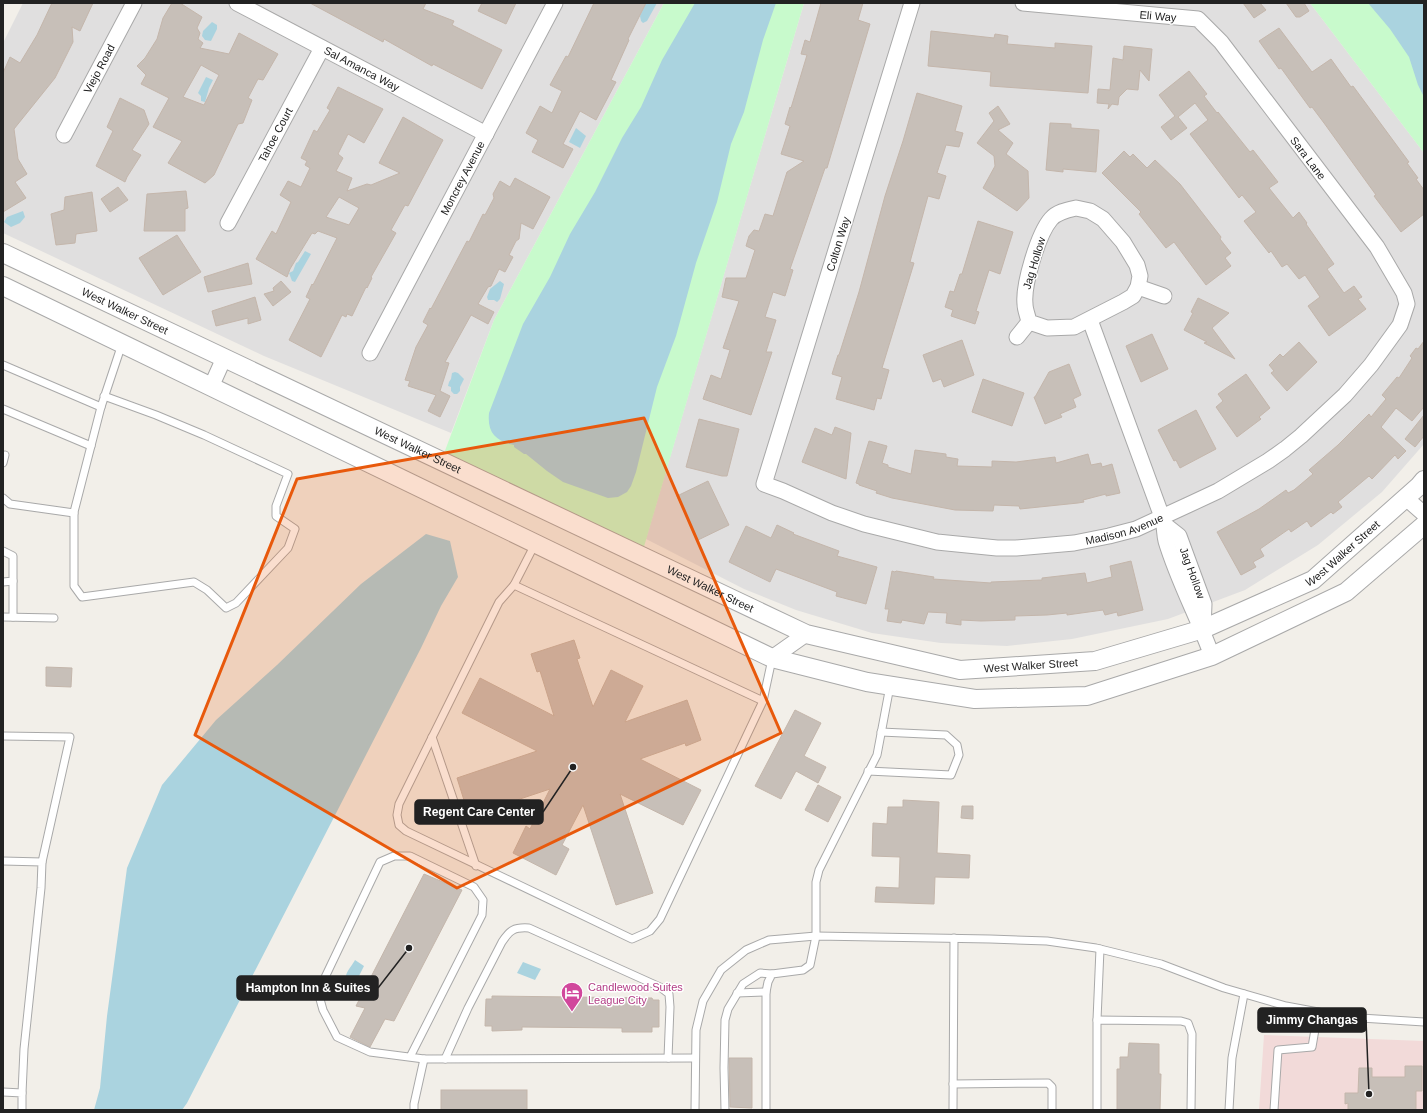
<svg xmlns="http://www.w3.org/2000/svg" width="1427" height="1113" viewBox="0 0 1427 1113" font-family="Helvetica,sans-serif">
  <style>
    .residential { fill: #e0dfdf }
    .commercial { fill: #f2dad9 }
    .park { fill: #c8facc }
    .water { fill: #aad3df }
    .building { fill: #c7bfb8; stroke: #c4b6ab; fill-rule: evenodd }
    .lines { fill: none; stroke-linecap: round; stroke-linejoin: round }
    .service-casing { stroke: #a9a9a9; stroke-width: 9 }
    .minor-casing { stroke: #a9a9a9; stroke-width: 17 }
    .tertiary-casing { stroke: #a9a9a9; stroke-width: 20 }
    .service { stroke: #fff; stroke-width: 7 }
    .minor { stroke: #fff; stroke-width: 15 }
    .tertiary { stroke: #fff; stroke-width: 18 }
    .marked { fill: #e8590c; fill-opacity: 0.2; stroke: #e8590c; stroke-width: 3; stroke-linejoin: round }
    .labels { text-anchor: middle; dominant-baseline: central; stroke-width: 3; stroke-linejoin: round; paint-order: stroke }
    .street-label { font-size: 11px; fill: #222; stroke: #fff }
    .hotel-label { font-size: 11px; fill: #b23c85; stroke: #fff; text-anchor: start }
    .leader { fill: none; stroke: #222; stroke-width: 1.5 }
    .callout-dot { fill: #222; stroke: #fff; stroke-width: 1.5 }
    .callout { fill: #222; stroke: #222; stroke-width: 1.5 }
    .callout-label { font-size: 12px; text-anchor: middle; font-weight: bold; fill: #fff }
  </style>
  <rect width="100%" height="100%" fill="#f2efe9"/>
  <!-- residential -->
  <g class="residential">
    <polygon points="23,3 664,3 494,320 451,433 264,356 3,233 3,43"/>
    <polygon points="804,3 1310,3 1424,153 1424,444 1382,492 1318,545 1245,590 1168,619 1072,639 1007,646 941,643 872,633 796,610 744,589 646,539"/>
  </g>
  <!-- commercial -->
  <polygon class="commercial" points="1264,1035 1424,1041 1424,1110 1259,1110"/>
  <!-- park -->
  <g class="park">
    <polygon points="664,3 804,3 643,550 443,456 494,320"/>
    <polygon points="1310,3 1424,3 1424,153"/>
  </g>
  <!-- water -->
  <g class="water">
    <polygon points="646,3 657,3 647,21 643,23 641,21 640,16"/>
    <path d="M 695,3 L 776,3 L 763,40 L 744,112 L 731,144 L 717,202 L 696,263 L 676,336 L 657,387 L 636,472 L 631,486 L 627,492 L 618,497 L 608,498 L 563,482 L 547,471 L 526,454 L 524,454 L 514,447 L 514,445 C 496,441 487,433 489,413 L 523,324 L 550,277 L 570,234 L 595,192 L 622,138 L 641,107 L 662,60 Z"/>
    <polygon points="1368,3 1424,3 1424,97 1418,85 1409,57 1390,29"/>
    <polygon points="212,22 217,25 217,29 211,41 205,40 202,36 203,31"/>
    <polygon points="206,77 213,80 209,88 205,102 201,101 201,96 198,93"/>
    <polygon points="576,128 586,136 580,148 569,142"/>
    <polygon points="23,211 25,217 20,223 11,227 4,222 7,217"/>
    <polygon points="305,251 311,254 295,282 292,281 289,273 293,271 296,263 298,262"/>
    <polygon points="500,281 504,284 500,299 497,302 494,300 488,300 487,297 490,289"/>
    <polygon points="455,372 458,373 464,379 460,387 460,391 457,394 454,394 451,391 451,387 448,386 449,382 451,379 452,373"/>
    <polygon points="426,534 450,541 458,577 441,606 421,648 187,1103 182,1110 94,1110 100,1088 107,1016 127,868 162,785 216,720 277,665 361,584"/>
    <path d="M 355,960 L 364,966 L 355,984 L 349,985 C 341,976 350,969 355,960 Z"/>
    <polygon points="523,962 541,969 535,980 517,973"/>
  </g>
  <!-- building -->
  <g class="building">
    <polygon points="52,3 93,3 80,31 72,27 73,42 55,78 14,129 18,159 27,174 15,182 26,198 3,212 3,73 10,57 20,63 37,35"/>
    <path d="M 172,3 L 180,3 L 202,17 L 197,28 L 200,33 L 198,39 L 203,43 L 200,48 L 229,54 L 239,33 L 278,54 L 263,80 L 258,79 L 248,98 L 252,100 L 243,123 L 238,124 L 214,175 L 205,183 L 168,163 L 182,141 L 153,127 L 169,98 L 141,84 L 146,75 L 137,66 L 145,58 L 157,39 L 163,18 ZM 201,65 L 219,75 L 204,105 L 183,97 Z"/>
    <polygon points="310,3 426,3 423,9 454,21 452,25 502,50 482,89 433,64 432,66 384,39 383,42"/>
    <polygon points="482,3 516,3 506,24 478,11"/>
    <polygon points="594,3 646,3 628,39 629,40 611,80 616,82 596,120 580,111 563,144 573,149 563,168 532,152 538,140 526,133 540,106 552,113 562,91 550,85 566,56 568,57"/>
    <polygon points="821,3 863,3 858,20 870,24 827,168 825,168 790,269 793,270 785,296 773,292 765,317 776,320 766,352 772,352 751,415 703,399 711,375 721,379 730,350 723,348 739,301 722,297 726,278 746,278 755,250 746,246 749,236 754,230 759,231 765,214 773,216 787,172 804,161 781,154 790,126 785,124 790,107 791,108 807,55 801,54 805,40 810,42"/>
    <polygon points="1243,3 1260,3 1266,10 1254,18"/>
    <polygon points="1286,3 1304,3 1309,11 1300,17 1296,17"/>
    <polygon points="1279,28 1312,72 1331,59 1351,87 1353,86 1409,162 1407,163 1418,178 1416,179 1424,190 1424,214 1401,232 1374,196 1376,195 1324,123 1312,107 1310,108 1281,68 1279,69 1259,41"/>
    <polygon points="931,31 994,38 995,34 1008,36 1007,44 1055,48 1055,43 1092,46 1088,93 990,86 991,72 928,66"/>
    <polygon points="1124,46 1152,49 1149,81 1140,70 1138,90 1127,89 1119,97 1118,105 1112,104 1108,109 1109,104 1097,103 1098,89 1110,90 1113,58 1123,60"/>
    <polygon points="1189,71 1207,94 1204,96 1217,113 1218,112 1250,152 1253,150 1278,182 1269,188 1293,218 1299,212 1307,223 1306,224 1334,264 1327,269 1344,293 1354,286 1362,297 1358,299 1366,309 1329,336 1308,306 1320,297 1305,275 1299,279 1287,264 1282,267 1271,251 1269,253 1244,221 1256,212 1242,195 1239,198 1190,134 1208,120 1195,103 1178,117 1187,128 1171,140 1161,127 1175,116 1159,95"/>
    <path d="M 338,87 L 383,109 L 364,143 L 348,134 L 338,154 L 343,158 L 336,171 L 352,178 L 347,191 L 367,184 L 371,185 L 400,173 L 379,163 L 403,117 L 443,140 L 408,206 L 405,205 L 391,230 L 396,233 L 371,277 L 372,278 L 367,288 L 366,287 L 352,316 L 347,314 L 346,317 L 342,315 L 321,357 L 289,340 L 310,299 L 306,297 L 312,284 L 313,285 L 337,238 L 318,231 L 315,234 L 312,233 L 290,269 L 287,277 L 256,259 L 272,231 L 276,234 L 291,202 L 280,195 L 288,181 L 301,187 L 310,168 L 305,165 L 307,161 L 301,158 L 314,130 L 317,132 L 330,110 L 327,108 ZM 339,197 L 359,208 L 349,225 L 326,217 Z"/>
    <polygon points="917,93 962,106 955,131 963,133 959,147 946,145 937,173 946,176 939,199 928,196 910,262 914,263 882,368 889,370 881,399 877,398 874,410 836,399 842,377 832,374 838,355 839,355 859,292 885,196 903,141"/>
    <polygon points="120,98 144,110 149,124 132,150 141,155 127,177 125,182 96,166 113,131 107,127"/>
    <polygon points="998,106 1010,124 998,130 1013,143 1006,154 1028,171 1029,198 1017,211 983,188 995,166 994,156 977,143 994,121 989,113"/>
    <polygon points="1050,123 1071,124 1071,128 1099,130 1096,172 1063,169 1063,172 1046,170"/>
    <polygon points="1124,151 1130,157 1133,154 1147,168 1155,160 1180,184 1221,237 1220,239 1231,253 1225,258 1231,266 1206,285 1174,242 1166,248 1139,214 1141,212 1102,173"/>
    <polygon points="515,178 550,197 533,229 521,223 519,239 516,241 509,255 513,257 505,272 499,269 491,286 488,287 478,304 494,312 488,324 471,315 445,362 449,363 440,391 450,396 440,417 428,411 436,395 408,386 410,381 405,380 416,347 428,325 423,322 430,308 431,309 467,241 469,242 483,214 485,215 494,198 493,194 500,181 510,187"/>
    <polygon points="118,187 128,200 110,212 101,199"/>
    <polygon points="186,191 188,208 185,209 185,231 144,231 147,194"/>
    <polygon points="92,192 97,231 76,234 75,243 56,245 51,214 64,210 65,197"/>
    <polygon points="978,221 1013,232 1000,274 989,270 976,311 979,312 975,324 951,316 953,310 945,307 950,291 954,292 960,274 962,274"/>
    <polygon points="177,235 201,272 163,295 139,258"/>
    <polygon points="248,263 252,284 208,292 204,277"/>
    <polygon points="281,281 291,292 273,306 264,294 274,291 273,288"/>
    <polygon points="255,297 261,320 248,324 248,318 216,326 212,311"/>
    <polygon points="1198,298 1229,313 1212,328 1235,359 1204,343 1207,342 1184,330 1193,313 1191,312"/>
    <polygon points="1152,334 1168,369 1141,382 1126,346"/>
    <polygon points="962,340 974,375 944,387 941,379 933,382 923,355"/>
    <polygon points="1424,341 1424,407 1412,421 1396,408 1381,427 1406,451 1398,459 1395,455 1372,479 1369,476 1338,502 1342,507 1333,514 1331,512 1311,527 1307,521 1291,532 1289,529 1260,549 1264,556 1253,562 1256,567 1241,575 1217,532 1259,509 1286,490 1288,493 1294,490 1313,474 1309,470 1338,445 1369,414 1371,417 1386,399 1382,395 1397,377 1399,378 1412,358 1410,356 1416,348 1418,349"/>
    <polygon points="1299,342 1317,362 1287,391 1271,373 1274,371 1269,365 1280,354 1283,357"/>
    <polygon points="1069,364 1081,395 1073,399 1076,407 1060,414 1062,417 1045,424 1034,397 1035,397 1049,372"/>
    <polygon points="1246,374 1270,408 1259,417 1261,419 1237,437 1216,407 1223,401 1218,394"/>
    <polygon points="983,379 1024,393 1012,426 972,412"/>
    <polygon points="1196,410 1216,449 1180,468 1176,460 1174,461 1158,430"/>
    <polygon points="1424,415 1424,436 1415,447 1405,439"/>
    <polygon points="699,419 739,429 727,476 722,476 686,467"/>
    <polygon points="835,427 851,433 846,479 802,462 815,428 832,435"/>
    <polygon points="869,441 887,446 882,463 888,465 888,467 911,474 915,450 946,454 946,457 958,459 957,466 992,467 992,461 1016,462 1055,457 1056,463 1088,454 1091,465 1101,463 1102,467 1112,464 1120,493 1106,496 1106,494 1083,500 1084,502 1078,503 1020,509 1019,506 994,505 993,511 955,510 892,498 876,493 877,491 859,485 859,484 856,483"/>
    <polygon points="708,481 729,525 698,540 677,496"/>
    <polygon points="777,525 794,533 793,534 839,551 837,556 877,567 866,604 836,596 837,592 776,569 770,582 729,562 746,526 771,538"/>
    <polygon points="1131,561 1143,610 1118,616 1117,612 1105,615 1103,610 1067,615 1067,613 1047,615 1015,616 1015,620 981,621 961,620 961,625 946,623 947,613 928,612 924,624 902,620 901,623 887,621 889,609 885,609 892,571 895,572 896,571 934,577 933,579 991,583 991,582 1042,580 1042,578 1085,573 1087,583 1112,577 1110,566"/>
    <polygon points="574,640 580,658 577,659 593,707 611,670 643,686 625,722 687,700 701,740 686,746 685,743 640,759 701,790 683,825 620,794 653,893 616,905 583,805 562,845 569,849 556,875 513,853 526,826 530,829 550,789 469,816 457,778 537,751 462,713 480,678 554,716 540,671 537,672 531,654"/>
    <polygon points="46,667 72,668 71,687 46,686"/>
    <polygon points="795,710 821,723 804,756 826,767 818,783 796,771 781,799 755,786"/>
    <polygon points="818,785 841,797 828,822 805,810"/>
    <polygon points="903,800 939,802 937,853 970,855 969,878 935,877 934,904 875,902 876,887 899,888 900,857 872,856 873,823 887,824 888,807 903,807"/>
    <polygon points="962,806 973,806 973,819 961,818"/>
    <polygon points="424,874 462,890 394,1021 385,1019 370,1047 350,1037 365,1008 356,1006"/>
    <polygon points="492,996 652,998 653,1000 659,1000 659,1027 652,1027 652,1032 622,1032 622,1028 522,1027 522,1030 492,1031 492,1026 485,1026 486,999 492,999"/>
    <polygon points="1129,1043 1159,1044 1159,1074 1161,1074 1160,1110 1117,1110 1117,1069 1120,1069 1120,1057 1128,1057"/>
    <polygon points="729,1058 752,1058 752,1108 730,1107"/>
    <polygon points="1405,1066 1422,1066 1422,1091 1416,1091 1416,1110 1348,1110 1348,1103 1345,1104 1345,1093 1358,1093 1359,1068 1372,1068 1372,1077 1405,1077"/>
    <rect x="441" y="1090" width="86" height="20"/>
  </g>
  <g class="lines">
    <!-- service casing -->
    <g class="service-casing">
      <g id="service">
        <polyline points="3,365 101,407"/>
        <polyline points="104,396 156,415 204,435 288,474 276,506 276,516 295,529 288,548 236,603 226,608 207,590 194,582 82,597 74,586 74,512 101,407 122,344"/>
        <polyline points="3,409 91,446"/>
        <polyline points="3,463 5,455"/>
        <polyline points="3,498 10,504 74,513"/>
        <polyline points="535,544 514,585 499,602 399,804 397,815 399,825 406,831 632,939 650,931 660,919 763,701 772,659"/>
        <polyline points="3,551 13,556 13,581 3,582"/>
        <polyline points="514,585 763,701"/>
        <polyline points="3,617 54,618"/>
        <polyline points="13,617 13,581"/>
        <polyline points="3,736 70,737 42,862"/>
        <polyline points="432,737 476,866"/>
        <polyline points="868,771 951,775 959,755 957,745 946,735 881,732"/>
        <polyline points="3,861 42,862 41,888 24,1049 22,1093"/>
        <polyline points="737,993 766,992"/>
        <polyline points="1097,1020 1100,949"/>
        <polyline points="410,1057 482,915 483,900 474,887 410,856 394,856 380,862 318,992 323,1010 337,1037 370,1052 424,1059 695,1058"/>
        <path d="M 445,1059 L 468,1008 L 502,942 C 510,930 514,927 529,928 L 660,987 L 669,994 L 670,1007 L 668,1058"/>
        <polyline points="953,1084 1048,1083 1052,1087 1052,1110"/>
        <polyline points="3,1092 22,1093 22,1110"/>
        <polyline points="414,1110 414,1104 424,1059"/>
        <polyline points="695,1110 696,1030 703,1001 721,970 746,950 769,940 816,936 990,939 1047,941 1096,948 1161,964 1224,988 1286,1006 1345,1017 1424,1022"/>
        <polyline points="725,1110 724,1068 725,1020 728,1009 743,984 760,973 772,974"/>
        <polyline points="766,1110 766,992 768,982 772,974 803,970 810,965 816,936 816,882 819,870 877,755 890,686"/>
        <polyline points="953,1110 954,938"/>
        <polyline points="1097,1110 1097,1020 1181,1021 1188,1023 1192,1034 1191,1110"/>
        <polyline points="1229,1110 1232,1058 1244,994"/>
        <polyline points="1274,1110 1278,1050 1312,1047 1318,1012"/>
      </g>
    </g>
    <!-- minor casing -->
    <g class="minor-casing">
      <g id="minor">
        <path id="s1" d="M 237,3 L 486,134"/>
        <path id="s2" d="M 912,3 L 764,484 L 783,491 L 832,513 L 864,524 L 937,542 L 997,548 L 1016,548 L 1074,543 L 1109,536 L 1136,529 L 1188,505 L 1218,491 L 1268,461 L 1285,449 L 1301,436 L 1345,395 L 1371,365 L 1400,325 L 1407,304 L 1404,293 L 1377,247 L 1221,42 L 1198,19 L 1023,3"/>
        <path id="s3" d="M 64,135 L 134,3"/>
        <path d="M 1076,208 L 1090,211 L 1103,219 L 1123,242 L 1137,265 L 1140,276 L 1138,287 L 1133,296 L 1123,302 L 1074,327 L 1047,328 L 1029,322 C 1028,316 1025,310 1025,304 C 1023,285 1038,234 1051,219 C 1057,212 1067,210 1076,208 Z"/>
        <path id="s4" d="M 228,223 L 322,48"/>
        <polyline points="1138,287 1164,296"/>
        <path d="M 1090,320 L 1162,517 C 1165,525 1164,533 1166,541 C 1178,581 1198,617 1212,656"/>
        <polyline points="1017,337 1029,322"/>
        <path id="s5" d="M 370,353 L 555,3"/>
        <polyline points="211,387 224,358"/>
        <polyline points="1406,498 1424,514"/>
        <path id="s6" d="M 1165,525 L 1179,536 L 1204,604 L 1203,629"/>
        <polyline points="772,658 806,634"/>
      </g>
    </g>
    <!-- tertiary casing -->
    <g class="tertiary-casing">
      <g id="tertiary">
        <path id="s7" d="M 3,253 L 806,634 L 960,670 L 1095,661 L 1203,629 L 1313,580 L 1419,486 L 1424,480"/>
        <polyline points="3,286 772,658 867,682 975,699 1087,696 1212,656 1346,592 1424,525"/>
      </g>
    </g>
    <!-- service -->
    <use href="#service" class="service"/>
    <!-- minor -->
    <use href="#minor" class="minor"/>
    <!-- tertiary -->
    <use href="#tertiary" class="tertiary"/>
  </g>
  <!-- marked area -->
  <path class="marked" d="M 644,418 L 781,733 L 457,888 L 195,735 L 297,479 Z"/>
  <!-- icons -->
  <defs>
    <g id="hotel-pin" transform="scale(1.15)"><path d="M0 17L-7.5 6A9.5 9.5 0 1 1 7.5 6Z" fill="#d1479c" stroke="#fff"/><path d="M-6-4.5h1.5V1H6V5H4.5V3h-9V5H-6ZM-4 0a1.8 1.8 0 1 1 3.6 0ZM.5 0V-2.5h3Q6-2.5 6 0Z" fill="#fff"/></g>
  </defs>
  <g fill-rule="evenodd">
    <use href="#hotel-pin" x="572" y="993"/>
  </g>
  <g class="labels">
    <!-- street labels -->
    <g class="street-label">
      <text transform="translate(1158 16) rotate(5)">Eli Way</text>
      <text stroke="none"><textPath href="#s1" startOffset="141">Sal Amanca Way</textPath></text>
      <text stroke="none"><textPath href="#s3" startOffset="75">Viejo Road</textPath></text>
      <text stroke="none"><textPath href="#s4" startOffset="100">Tahoe Court</textPath></text>
      <text transform="translate(1308 158) rotate(53)">Sara Lane</text>
      <text stroke="none"><textPath href="#s5" startOffset="198">Moncrey Avenue</textPath></text>
      <text transform="translate(838 244) rotate(-73)">Colton Way</text>
      <text transform="translate(1034 263) rotate(-73)">Jag Hollow</text>
      <text stroke="none"><textPath href="#s7" startOffset="135">West Walker Street</textPath></text>
      <text stroke="none"><textPath href="#s7" startOffset="459">West Walker Street</textPath></text>
      <text stroke="none"><textPath href="#s2" startOffset="876">Madison Avenue</textPath></text>
      <text stroke="none"><textPath href="#s7" startOffset="1455">West Walker Street</textPath></text>
      <text stroke="none"><textPath href="#s6" startOffset="57">Jag Hollow</textPath></text>
      <text stroke="none"><textPath href="#s7" startOffset="783">West Walker Street</textPath></text>
      <text stroke="none"><textPath href="#s7" startOffset="1118">West Walker Street</textPath></text>
    </g>
    <!-- hotel labels -->
    <g class="hotel-label">
      <text x="588" y="987">Candlewood Suites<tspan x="588" dy="13">League City</tspan></text>
    </g>
  </g>
  <!-- callouts -->
  <path class="leader" d="M573 767L543 812M409 948L378 988M1369 1094L1366 1020"/>
  <g class="callout-dot">
    <circle cx="573" cy="767" r="4"/>
    <circle cx="409" cy="948" r="4"/>
    <circle cx="1369" cy="1094" r="4"/>
  </g>
  <g class="callout">
    <rect x="415" y="800" width="128" height="24" rx="4"/>
    <rect x="237" y="976" width="141" height="24" rx="4"/>
    <rect x="1258" y="1008" width="108" height="24" rx="4"/>
  </g>
  <g class="callout-label">
    <text x="479" y="816">Regent Care Center</text>
    <text x="308" y="992">Hampton Inn &amp; Suites</text>
    <text x="1312" y="1024">Jimmy Changas</text>
  </g>
  <!-- border -->
  <rect width="1427" height="1113" fill="none" stroke="#222222" stroke-width="8"/>
</svg>
